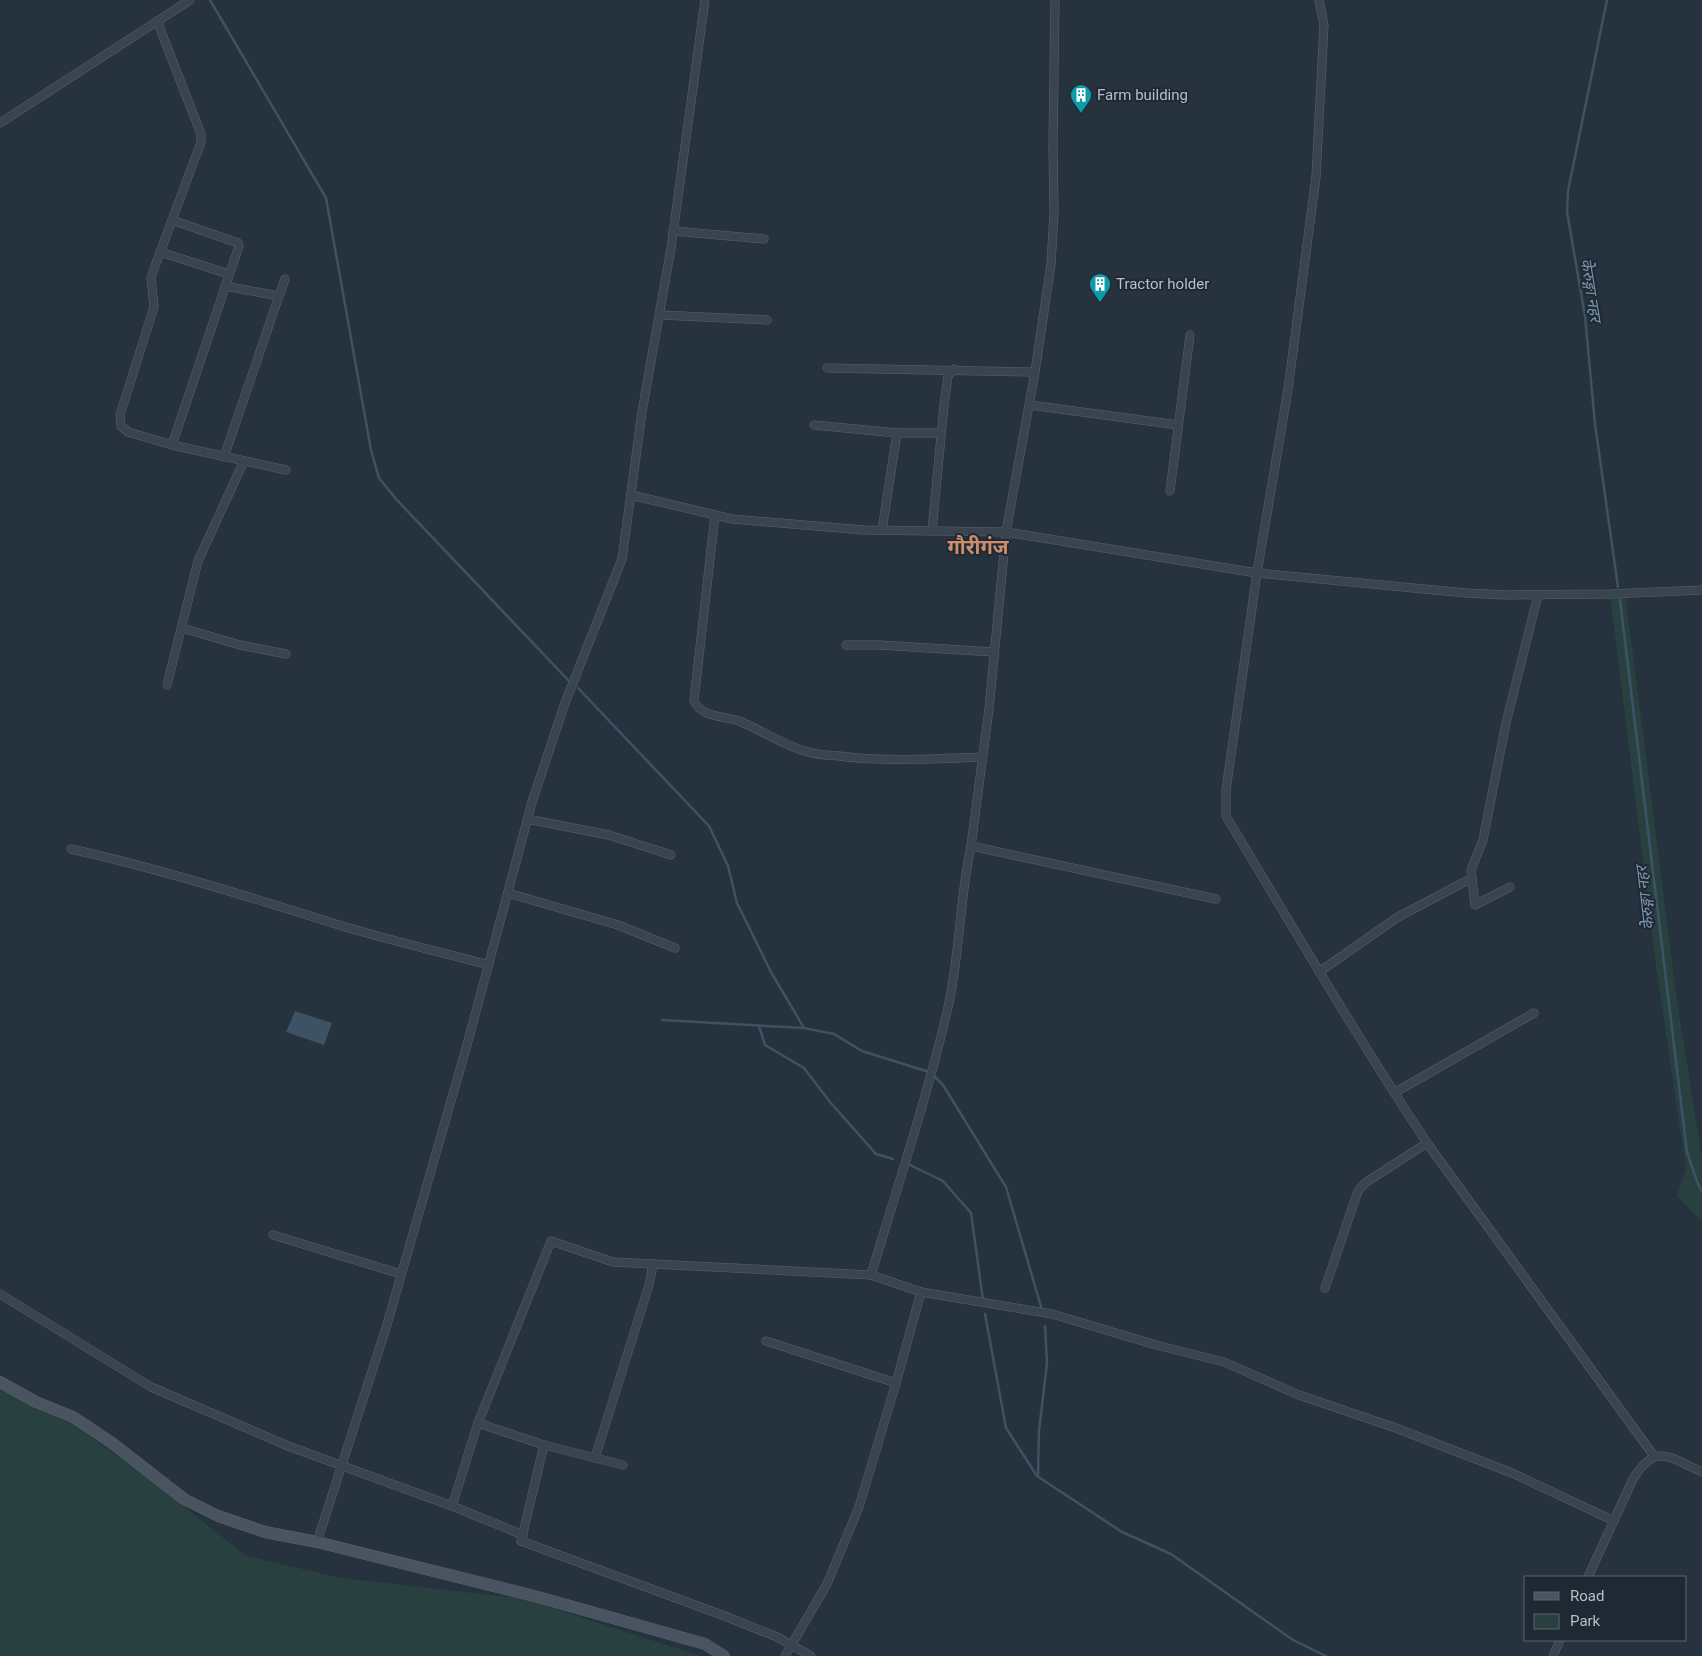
<svg xmlns="http://www.w3.org/2000/svg" width="1702" height="1656" viewBox="0 0 1702 1656" font-family="Roboto,'Noto Sans Devanagari',sans-serif">
  <style>
    .green { fill: #294040 }
    .water { fill: #3d5265 }
    .lines { fill: none; stroke-linecap: round; stroke-linejoin: round }
    .stream { stroke: #3d5265; stroke-width: 2.5 }
    .street-casing { stroke: #58626c; stroke-width: 9 }
    .secondary-casing { stroke: #58626c; stroke-width: 12 }
    .street { stroke: #3a444e; stroke-width: 8 }
    .secondary { stroke: #495460; stroke-width: 11 }
    .labels { text-anchor: middle; dominant-baseline: central; stroke-width: 4; stroke-linejoin: round; paint-order: stroke }
    .poi-label { font-size: 15px; fill: #b6bfc9; stroke: #1f2933; text-anchor: start }
    .water-label { font-size: 16px; font-style: italic; fill: #7993aa; stroke: #1f2933 }
    .district-label { font-size: 20px; font-weight: bold; fill: #ce8d6c; stroke: #1f2933 }
  </style>
  <rect width="100%" height="100%" fill="#26333e"/>
  <!-- green -->
  <g class="green">
    <polygon points="1625,593 1677,1000 1702,1160 1702,1222 1677,1196 1686,1168 1656,966 1610,594"/>
    <polygon points="0,1387 34,1408 72,1424 147,1477 246,1556 341,1578 525,1599 700,1656 0,1656"/>
  </g>
  <!-- water -->
  <polygon class="water" points="295,1011 332,1023 324,1045 286,1032"/>
  <g class="lines">
    <!-- stream -->
    <g class="stream">
      <polyline points="210,0 326,198 371,450 379,478 396,499 569,681"/>
      <polyline points="1607,0 1568,191 1567,212 1585,316 1595,424 1618,587"/>
      <polyline points="1620,600 1687,1152 1696,1179 1702,1192"/>
      <polyline points="578,688 709,826 728,866 737,903 771,972 804,1028"/>
      <polyline points="662,1020 804,1028 834,1034 862,1051 929,1072"/>
      <polyline points="759,1026 765,1045 804,1068 830,1102 876,1154 893,1159"/>
      <polyline points="933,1075 943,1085 1006,1187 1042,1310"/>
      <polyline points="908,1164 943,1181 971,1213 983,1300"/>
      <polyline points="985,1314 1006,1428 1037,1476 1122,1532 1171,1554 1293,1640 1326,1656"/>
      <polyline points="1038,1475 1039,1431 1047,1363 1045,1326"/>
    </g>
    <!-- street casing -->
    <g class="street-casing">
      <g id="street">
        <path d="M 1319,0 L 1324,25 L 1316,177 L 1288,389 L 1257,573 L 1226,790 L 1226,816 C 1292,926 1357,1037 1427,1143 L 1654,1456"/>
        <polyline points="157,21 201,134 201,142 151,277 154,307 120,415 121,426 128,432 172,445 286,470"/>
        <polyline points="0,123 190,0"/>
        <polyline points="673,231 764,239"/>
        <polyline points="160,252 229,274"/>
        <polyline points="279,296 285,279"/>
        <polyline points="659,315 767,320"/>
        <polyline points="827,368 1035,372"/>
        <polyline points="1030,405 1178,425"/>
        <polyline points="814,425 897,433"/>
        <polyline points="172,445 239,246 238,243 172,220"/>
        <polyline points="224,457 279,296 225,286"/>
        <polyline points="1170,491 1190,335"/>
        <polyline points="631,495 732,519 864,530 1006,532 1257,573 1466,593 1506,595 1610,594 1702,590"/>
        <path d="M 715,515 L 694,700 C 699,717 724,716 739,721 C 761,730 782,744 805,751 C 815,755 828,755 839,756 C 886,762 935,759 983,757"/>
        <polyline points="882,530 897,433 941,433"/>
        <polyline points="932,531 944,405 948,376 954,369"/>
        <polyline points="182,628 240,645 286,654"/>
        <polyline points="846,645 879,645 994,652"/>
        <polyline points="167,685 198,561 244,461"/>
        <polyline points="527,819 609,835 671,855"/>
        <polyline points="971,846 1216,899"/>
        <path d="M 71,849 C 156,868 240,894 323,920 C 378,938 434,950 489,965"/>
        <polyline points="1510,887 1475,905 1471,870 1483,840 1506,723 1538,595"/>
        <polyline points="508,893 618,925 675,948"/>
        <polyline points="1319,972 1398,917 1472,878"/>
        <polyline points="1394,1093 1534,1013"/>
        <polyline points="273,1235 401,1274"/>
        <polyline points="1325,1288 1358,1191 1365,1183 1427,1143"/>
        <polyline points="921,1292 1052,1314 1156,1345 1224,1362 1299,1395 1393,1427 1512,1473 1614,1521"/>
        <polyline points="0,1294 151,1387 288,1446 452,1506 523,1535"/>
        <polyline points="766,1341 896,1383"/>
        <polyline points="478,1423 544,1445"/>
        <polyline points="595,1458 649,1285 653,1264 871,1275"/>
        <polyline points="623,1465 544,1445 521,1541 722,1615 777,1637 811,1656"/>
        <polyline points="452,1506 478,1423 551,1241 613,1262 653,1264"/>
        <polyline points="317,1542 386,1328 467,1045 532,802 565,703 622,559 642,412 671,248 705,0"/>
        <path d="M 1588,1577 L 1633,1479 C 1656,1442 1669,1457 1702,1472"/>
        <path d="M 785,1656 L 827,1584 L 859,1507 L 896,1383 L 921,1292 L 871,1275 C 897,1188 926,1101 947,1012 C 960,958 959,901 971,846 L 989,709 L 1006,532 L 1035,372 L 1051,264 L 1054,213 L 1053,146 L 1055,0"/>
        <polyline points="1553,1656 1560,1640"/>
      </g>
    </g>
    <!-- secondary casing -->
    <g class="secondary-casing">
      <polyline id="secondary" points="0,1382 36,1402 73,1417 112,1443 184,1499 218,1516 265,1532 317,1542 538,1597 705,1644 724,1656"/>
    </g>
    <!-- street -->
    <use href="#street" class="street"/>
    <!-- secondary -->
    <use href="#secondary" class="secondary"/>
  </g>
  <!-- icons -->
  <defs>
    <g id="building-pin" transform="scale(1.125)"><path d="M0 17L-7.5 6A9.5 9.5 0 1 1 7.5 6Z" fill="#0f9aa8" stroke="#1f2933"/><path d="M-4-6H4V6H1V3H-1V6H-4ZM-2.5-4.3h1.7v1.8h-1.7ZM.8-4.3h1.7v1.8H.8ZM-2.5-1h1.7V.8h-1.7ZM.8-1h1.7V.8H.8Z" fill="#fff"/></g>
  </defs>
  <g fill-rule="evenodd">
    <use href="#building-pin" x="1081" y="95"/>
    <use href="#building-pin" x="1100" y="284"/>
  </g>
  <g class="labels">
    <!-- poi labels -->
    <g class="poi-label">
      <text x="1097" y="95">Farm building</text>
      <text x="1116" y="284">Tractor holder</text>
    </g>
    <!-- water labels -->
    <g class="water-label">
      <text transform="translate(1591 290) rotate(81)">केेरुङ्गा नहर</text>
      <text transform="translate(1645 898) rotate(-97)">केेरुङ्गा नहर</text>
    </g>
    <!-- district labels -->
    <g class="district-label">
      <text x="978" y="547">गौरीगंज</text>
    </g>
  </g>
  <!-- legend -->
  <rect x="1524" y="1576" width="162" height="65" fill="#1f2933" stroke="#5b656f"/>
  <rect x="1534" y="1592" width="25" height="8" fill="#495460" stroke="#5b656f"/>
  <text x="1570" y="1601" font-size="15" fill="#b6bfc9">Road</text>
  <rect x="1534" y="1614" width="25" height="15" fill="#294040" stroke="#5b656f"/>
  <text x="1570" y="1626" font-size="15" fill="#b6bfc9">Park</text>
</svg>
